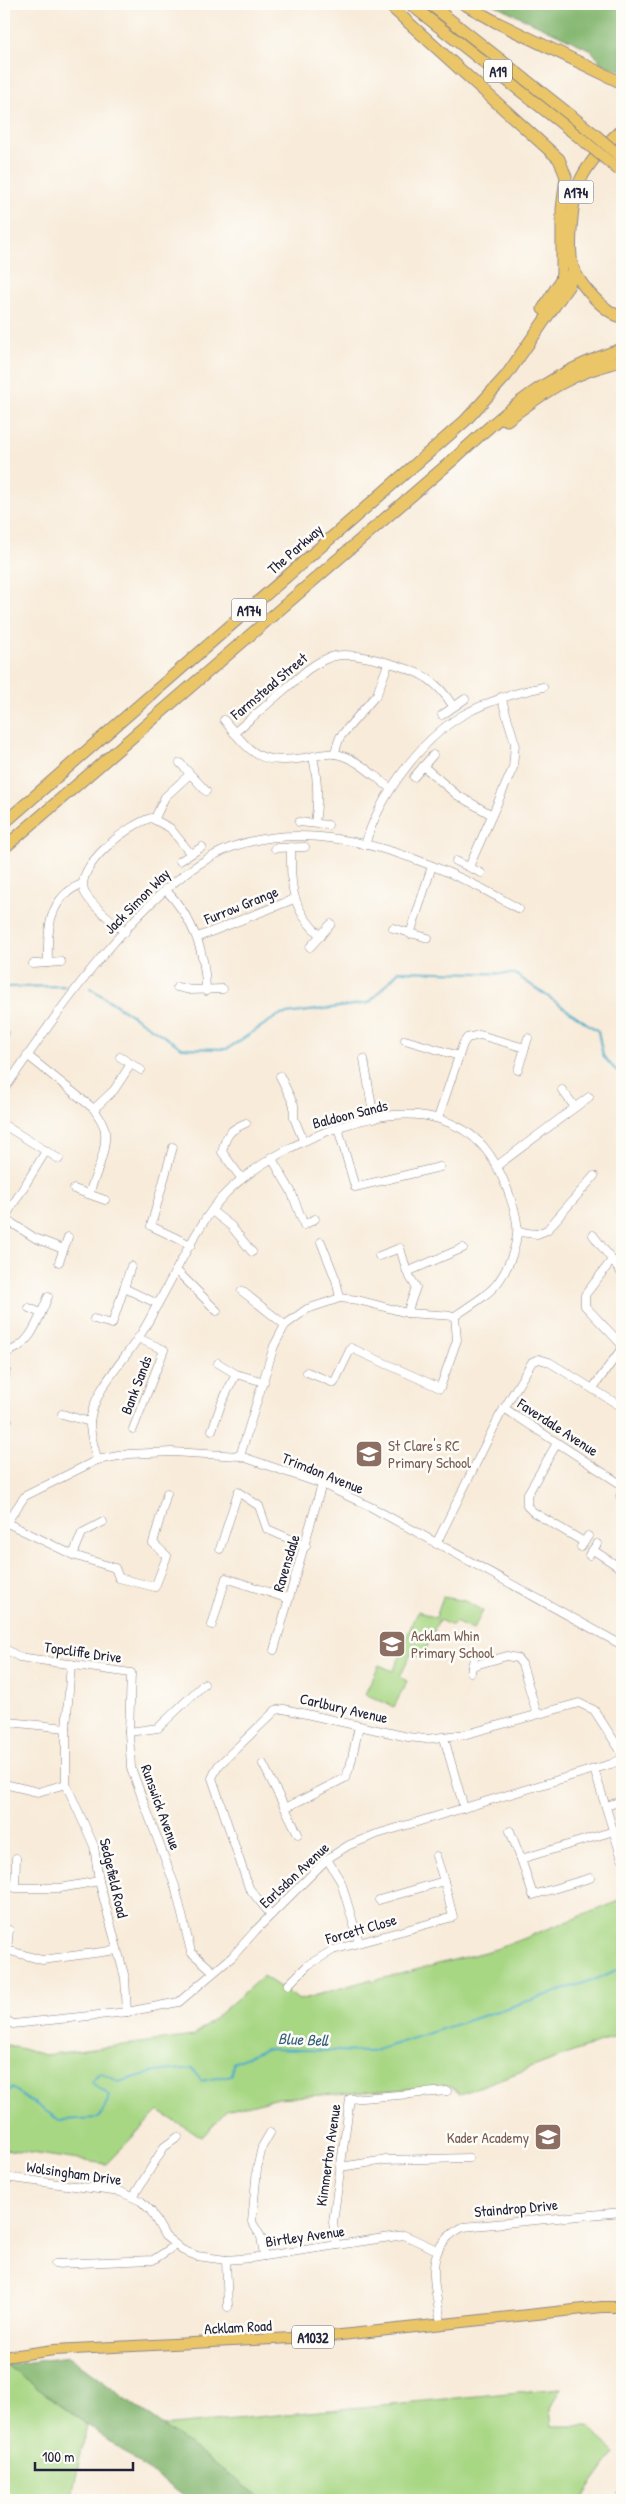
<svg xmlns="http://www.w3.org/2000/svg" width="626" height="2504" viewBox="0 0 626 2504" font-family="'Patrick Hand',sans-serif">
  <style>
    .green { fill: #a8d784; stroke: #657c60 }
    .forest { fill: #86b872; stroke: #546d56 }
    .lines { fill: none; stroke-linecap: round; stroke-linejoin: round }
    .stream { stroke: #4aabc9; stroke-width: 2 }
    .minor-casing { stroke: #8d868a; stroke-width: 9 }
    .major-casing { stroke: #8d868a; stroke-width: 12 }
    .highway-casing { stroke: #8d868a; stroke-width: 13 }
    .minor { stroke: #fff; stroke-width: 8 }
    .major { stroke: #ebc669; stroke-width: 10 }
    .highway { stroke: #ebc669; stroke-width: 11 }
    .highway-bridge-casing { stroke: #8d868a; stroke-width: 13; stroke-linecap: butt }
    .highway-bridge { stroke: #ebc669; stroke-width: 11 }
    .labels { text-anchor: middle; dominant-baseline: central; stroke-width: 5; stroke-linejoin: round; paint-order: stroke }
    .shield { fill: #fdfcf7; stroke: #646373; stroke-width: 1 }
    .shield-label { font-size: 14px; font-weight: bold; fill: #22223b }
    .street-label { font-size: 15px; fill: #22223b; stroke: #fdfcf7 }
    .education-label { font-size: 15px; fill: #785e54; stroke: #fdfcf7; text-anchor: start }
    .water-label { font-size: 16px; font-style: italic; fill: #34607b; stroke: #fdfcf7 }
  </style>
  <rect width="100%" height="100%" fill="#fdfcf7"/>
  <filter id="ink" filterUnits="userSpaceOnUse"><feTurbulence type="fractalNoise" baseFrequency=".02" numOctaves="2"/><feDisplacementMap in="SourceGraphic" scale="10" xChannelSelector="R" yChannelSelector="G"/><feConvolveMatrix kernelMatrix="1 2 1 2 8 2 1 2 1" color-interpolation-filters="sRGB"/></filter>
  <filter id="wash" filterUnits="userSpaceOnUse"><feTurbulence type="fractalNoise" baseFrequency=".0096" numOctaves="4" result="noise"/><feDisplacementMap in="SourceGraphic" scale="20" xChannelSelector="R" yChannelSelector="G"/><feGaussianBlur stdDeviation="1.12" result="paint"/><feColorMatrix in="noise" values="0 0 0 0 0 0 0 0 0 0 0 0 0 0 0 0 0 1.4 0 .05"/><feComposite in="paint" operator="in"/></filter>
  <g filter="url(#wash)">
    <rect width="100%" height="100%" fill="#f8ebd9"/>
    <!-- green -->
    <g class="green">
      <polygon points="443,1597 465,1601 483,1611 473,1630 455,1622 453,1626 439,1620 422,1658 411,1654 400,1677 407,1681 394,1707 365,1694 379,1665 393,1671 405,1647 403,1645 418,1611 436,1618"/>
      <polygon points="622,1900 622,2034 460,2094 451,2086 278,2098 226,2111 202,2137 158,2111 106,2164 4,2149 4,2044 45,2055 194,2036 263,1976 300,2000 372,1979 373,1981 496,1949"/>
      <polygon points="7,2363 7,2365 87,2425 71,2500 4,2500 4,2364"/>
      <polygon points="561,2388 550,2408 552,2426 589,2426 615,2453 581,2500 264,2500 162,2426"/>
    </g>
    <!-- forest -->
    <g class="forest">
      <polygon points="493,4 622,4 622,71 602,64 591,50"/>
      <polygon points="69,2357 264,2500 189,2500 6,2365"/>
    </g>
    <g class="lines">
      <!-- stream -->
      <g class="stream">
        <polyline points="4,987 70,986"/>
        <polyline points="90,988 182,1048 227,1049 279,1015 369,1003 399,971 515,974 598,1031 603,1056 622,1077"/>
        <polyline points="4,2118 10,2114 7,2094 12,2088 59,2120 99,2118 110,2096 91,2082 100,2072 118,2082 154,2072 193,2068 201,2081 232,2075 233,2063 265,2049 371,2052 599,1978 622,1967"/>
      </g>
    </g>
  </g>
  <g filter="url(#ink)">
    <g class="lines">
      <!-- minor casing -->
      <g class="minor-casing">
        <g id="minor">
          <polyline points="442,715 465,699"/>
          <path d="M 224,720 C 252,754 258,765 304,758 C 314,756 325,753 335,754 C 356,757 374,776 390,788"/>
          <path d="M 234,733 L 307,670 C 316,664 324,658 335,656 C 356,651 409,667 427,678 C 439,686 446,695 453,706"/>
          <polyline points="334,754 340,737 377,694 388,664"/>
          <path d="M 313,757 C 318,780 319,799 315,823"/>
          <polyline points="180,763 206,791"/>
          <polyline points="423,766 457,795 492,815"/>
          <polyline points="414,777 433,755"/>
          <polyline points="155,818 165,797 190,774"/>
          <polyline points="299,822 328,825"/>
          <path d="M 365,845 C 378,799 419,741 461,716 C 487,701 514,693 543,687"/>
          <path d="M 291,847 C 291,885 290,909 321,936"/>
          <polyline points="275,848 305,847"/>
          <polyline points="180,861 202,847"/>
          <polyline points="456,861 481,873"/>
          <polyline points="469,867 513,768 515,743 501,697"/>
          <path d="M 165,889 C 193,918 206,951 206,991"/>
          <polyline points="393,928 428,938"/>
          <path d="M 125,932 C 114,922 89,904 84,891 C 75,866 129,824 151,818 L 170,828 L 190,853"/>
          <polyline points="410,934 432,866"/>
          <polyline points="198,937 294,899"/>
          <polyline points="310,947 331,924"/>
          <path d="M 48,963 C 47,931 48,897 82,884"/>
          <polyline points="33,964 61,962"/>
          <polyline points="177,987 191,990 223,989"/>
          <polyline points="4,1035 5,1033"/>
          <polyline points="405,1040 459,1056"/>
          <path d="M 27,1055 L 94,1109 C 98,1116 104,1123 105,1131 C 107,1152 95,1175 89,1194"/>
          <polyline points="120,1057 141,1070"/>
          <polyline points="364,1059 374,1119"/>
          <polyline points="518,1070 528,1038"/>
          <polyline points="280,1076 294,1105 294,1118 303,1140"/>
          <path d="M 4,1090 C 54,1016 150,875 235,846 C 326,815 441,863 519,909"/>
          <polyline points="562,1090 575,1107"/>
          <polyline points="94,1109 114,1090 131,1064"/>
          <polyline points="438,1118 463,1044 467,1038 480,1035 525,1048"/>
          <polyline points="4,1125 59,1159"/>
          <polyline points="338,1128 355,1187 440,1167"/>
          <polyline points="173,1147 151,1226 191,1245"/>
          <polyline points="271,1157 291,1191 304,1225 315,1219"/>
          <polyline points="498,1165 589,1097"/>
          <path d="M 242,1179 L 222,1152 C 226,1135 229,1130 246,1123"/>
          <polyline points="74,1189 105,1200"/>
          <polyline points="212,1211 231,1226 252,1252"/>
          <polyline points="4,1218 35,1238 63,1249"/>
          <polyline points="4,1219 46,1151"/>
          <polyline points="518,1232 537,1234 547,1230 594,1176"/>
          <polyline points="593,1235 612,1260 585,1295 585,1306 622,1345"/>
          <polyline points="321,1242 336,1280 340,1298"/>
          <polyline points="379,1256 400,1248 407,1272"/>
          <polyline points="612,1260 622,1274"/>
          <polyline points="59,1262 68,1237"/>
          <polyline points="177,1271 217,1311"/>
          <polyline points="124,1288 131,1266"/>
          <polyline points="242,1291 285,1325"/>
          <polyline points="29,1308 41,1313"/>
          <polyline points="407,1313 416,1287 407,1272 463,1248"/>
          <polyline points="94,1319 112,1324 124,1288 158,1304"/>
          <path d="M 4,1353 C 31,1347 38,1320 48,1297"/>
          <polyline points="218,1363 236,1374"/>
          <polyline points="307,1372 334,1383 351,1348 440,1388 457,1340 455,1316"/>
          <polyline points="4,1380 6,1370 5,1353"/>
          <polyline points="593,1388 622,1348"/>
          <polyline points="504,1408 622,1485"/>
          <polyline points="62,1414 90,1422"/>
          <polyline points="4,1419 8,1420"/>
          <polyline points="133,1429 164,1350 138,1338"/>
          <polyline points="212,1430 222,1402 236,1374 264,1382"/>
          <polyline points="557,1443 527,1495 527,1506 533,1512 584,1542"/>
          <path d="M 97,1460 C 95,1449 89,1432 90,1421 C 95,1388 121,1365 138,1338 C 145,1329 150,1318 156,1307 C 175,1274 201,1217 227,1192 C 272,1148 377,1099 439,1119 C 478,1131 494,1155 508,1191 C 512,1203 519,1220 517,1233 C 516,1249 508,1268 499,1281 C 489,1295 469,1306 455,1316 L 407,1313 L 358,1300 L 340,1298 L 307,1309 L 285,1325 L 274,1346 L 240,1456"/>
          <polyline points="620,1496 622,1493"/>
          <polyline points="5,1522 73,1555 115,1568 119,1578 155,1587 167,1556 153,1543 167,1493"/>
          <polyline points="4,1526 25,1496 97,1460 129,1454 172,1452 240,1456 322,1484 371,1507 622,1645"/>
          <polyline points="436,1544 499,1417 532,1362 539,1359 549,1362 622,1407"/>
          <polyline points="581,1547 588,1536"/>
          <polyline points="220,1549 238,1492 259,1506 267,1529 306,1546"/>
          <polyline points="593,1550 622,1569"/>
          <polyline points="73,1555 82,1533 103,1522"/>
          <polyline points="589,1555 597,1544"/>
          <polyline points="212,1625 226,1578 289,1599"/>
          <polyline points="4,1648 19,1657 131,1673 129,1732"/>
          <polyline points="274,1650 322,1484"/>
          <polyline points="71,1664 66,1728 66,1784 94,1846 99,1881 125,1978 127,2012"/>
          <polyline points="472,1666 507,1656 517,1658 522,1664 537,1714"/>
          <polyline points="471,1672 474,1658"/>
          <polyline points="204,1684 158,1728 129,1732 131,1768 175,1886 191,1952 213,1971"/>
          <polyline points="9,1722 66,1728"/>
          <polyline points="444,1738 464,1808"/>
          <polyline points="263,1764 285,1808 345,1778 350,1767 359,1726"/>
          <polyline points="594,1769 622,1859"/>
          <polyline points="4,1784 38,1792 66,1784"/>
          <polyline points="606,1806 622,1801"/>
          <polyline points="285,1808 298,1834"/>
          <polyline points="510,1831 521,1859"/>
          <polyline points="436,1856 444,1881"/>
          <polyline points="16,1858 15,1888 60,1888 99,1881"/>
          <polyline points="327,1859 341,1882 359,1942"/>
          <polyline points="590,1878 533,1895 521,1859 614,1831"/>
          <polyline points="271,1915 249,1888 212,1778 218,1766 276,1710 284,1709 408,1737 426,1739 467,1734 579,1703 594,1710 622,1753"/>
          <polyline points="9,1930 7,1950 42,1960 117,1950"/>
          <polyline points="288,1985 308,1965 333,1950 453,1917 444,1881 379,1900"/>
          <polyline points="4,2019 13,2024 127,2012 179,2002 232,1957 256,1930 327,1859 349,1845 377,1834 611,1764 622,1759"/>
          <polyline points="340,2167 386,2160 469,2158"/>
          <polyline points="4,2177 121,2192 141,2201 151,2211 165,2236 182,2250 197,2256 226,2260 251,2258 404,2235 437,2250"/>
          <polyline points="133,2197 164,2147 178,2137"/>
          <polyline points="336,2245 333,2222 350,2099 447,2091"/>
          <polyline points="264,2256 261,2237 252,2222 257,2169 262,2147 270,2133"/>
          <polyline points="226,2260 228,2307"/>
          <polyline points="55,2264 153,2260 176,2245"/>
          <path d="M 441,2324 C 436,2285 420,2248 463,2227 L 622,2212"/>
          <polyline points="619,2500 622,2496"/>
        </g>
      </g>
      <!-- major casing -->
      <g class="major-casing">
        <polyline id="major" points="4,2357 54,2350 332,2336 602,2307 622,2307"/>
      </g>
      <!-- highway casing -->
      <g class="highway-casing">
        <g id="highway">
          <polyline points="388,4 559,159 566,177 562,209 562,273 561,280 543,309"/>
          <polyline points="410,4 584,141"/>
          <polyline points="430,4 593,133"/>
          <polyline points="464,4 498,23 622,83"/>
          <path d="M 622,129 C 606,144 585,166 578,186 C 572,202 567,255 574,270 C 583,289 603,310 622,318"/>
          <path d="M 507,420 C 547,390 573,372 622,361"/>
          <polyline points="4,823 465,421 506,376 569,285 574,270"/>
          <path d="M 4,848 L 455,458 C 512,406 547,374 622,349"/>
        </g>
      </g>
      <!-- minor -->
      <use href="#minor" class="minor"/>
      <!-- major -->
      <use href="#major" class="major"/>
      <!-- highway -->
      <use href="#highway" class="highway"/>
      <!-- highway-bridge casing -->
      <g class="highway-bridge-casing">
        <g id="highway-bridge">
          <polyline points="593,133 622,158"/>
          <polyline points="584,141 619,170"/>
        </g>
      </g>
      <!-- highway-bridge -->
      <use href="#highway-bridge" class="highway-bridge"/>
    </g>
  </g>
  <!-- icons -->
  <defs>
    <g id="school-square" transform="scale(1.4375)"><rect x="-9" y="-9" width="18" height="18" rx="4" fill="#8d6e63" stroke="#fdfcf7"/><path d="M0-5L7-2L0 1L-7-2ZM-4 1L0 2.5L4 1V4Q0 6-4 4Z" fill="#fff"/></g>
  </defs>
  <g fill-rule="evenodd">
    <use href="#school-square" x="369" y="1454"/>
    <use href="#school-square" x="392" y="1644"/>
    <use href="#school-square" x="548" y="2137"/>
  </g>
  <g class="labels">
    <!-- shield labels -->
    <g class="shield">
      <rect x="484" y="59.5" width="28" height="23" rx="4"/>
      <rect x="558.5" y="180.5" width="35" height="23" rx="4"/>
      <rect x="231.5" y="598.5" width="35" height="23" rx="4"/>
      <rect x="292" y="2325.5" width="42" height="23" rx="4"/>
    </g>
    <g class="shield-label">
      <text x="498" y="71">A19</text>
      <text x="576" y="192">A174</text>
      <text x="249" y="610">A174</text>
      <text x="313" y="2337">A1032</text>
    </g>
    <!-- street labels -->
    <g class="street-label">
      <text transform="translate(295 549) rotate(-41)">The Parkway</text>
      <text transform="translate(269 686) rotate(-40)">Farmstead Street</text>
      <text transform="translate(137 901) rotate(-45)">Jack Simon Way</text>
      <text transform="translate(241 905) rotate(-22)">Furrow Grange</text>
      <text transform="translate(350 1114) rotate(-14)">Baldoon Sands</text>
      <text transform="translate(136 1385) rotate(-69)">Bank Sands</text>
      <text transform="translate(558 1427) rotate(33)">Faverdale Avenue</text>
      <text transform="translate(323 1473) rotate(22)">Trimdon Avenue</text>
      <text transform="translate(286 1563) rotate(-73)">Ravensdale</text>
      <text transform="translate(83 1652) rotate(8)">Topcliffe Drive</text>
      <text transform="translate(344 1708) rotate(13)">Carlbury Avenue</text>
      <text transform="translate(161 1807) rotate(70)">Runswick Avenue</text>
      <text transform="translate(294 1875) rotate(-43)">Earlsdon Avenue</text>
      <text transform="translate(114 1878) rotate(77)">Sedgefield Road</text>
      <text transform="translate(361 1929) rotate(-16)">Forcett Close</text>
      <text transform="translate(328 2155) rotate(-82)">Kimmerton Avenue</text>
      <text transform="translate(74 2173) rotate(8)">Wolsingham Drive</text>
      <text transform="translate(516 2208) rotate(-5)">Staindrop Drive</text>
      <text transform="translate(305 2236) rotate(-8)">Birtley Avenue</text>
      <text transform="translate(238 2327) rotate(-3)">Acklam Road</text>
    </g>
    <!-- education labels -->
    <g class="education-label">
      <text x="388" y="1445">St Clare's RC<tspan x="388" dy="17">Primary School</tspan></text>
      <text x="411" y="1635">Acklam Whin<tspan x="411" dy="17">Primary School</tspan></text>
      <text x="529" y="2137" text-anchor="end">Kader Academy</text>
    </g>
    <!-- water labels -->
    <g class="water-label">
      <text transform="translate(303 2039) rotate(2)">Blue Bell</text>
    </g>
  </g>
  <!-- margin -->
  <rect width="626" height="2504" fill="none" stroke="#fdfcf7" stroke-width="20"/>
  <!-- scale -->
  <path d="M35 2462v8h98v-8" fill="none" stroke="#22223b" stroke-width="2.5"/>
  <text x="42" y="2462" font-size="15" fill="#22223b" stroke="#fdfcf7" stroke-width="4" paint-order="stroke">100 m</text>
</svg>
